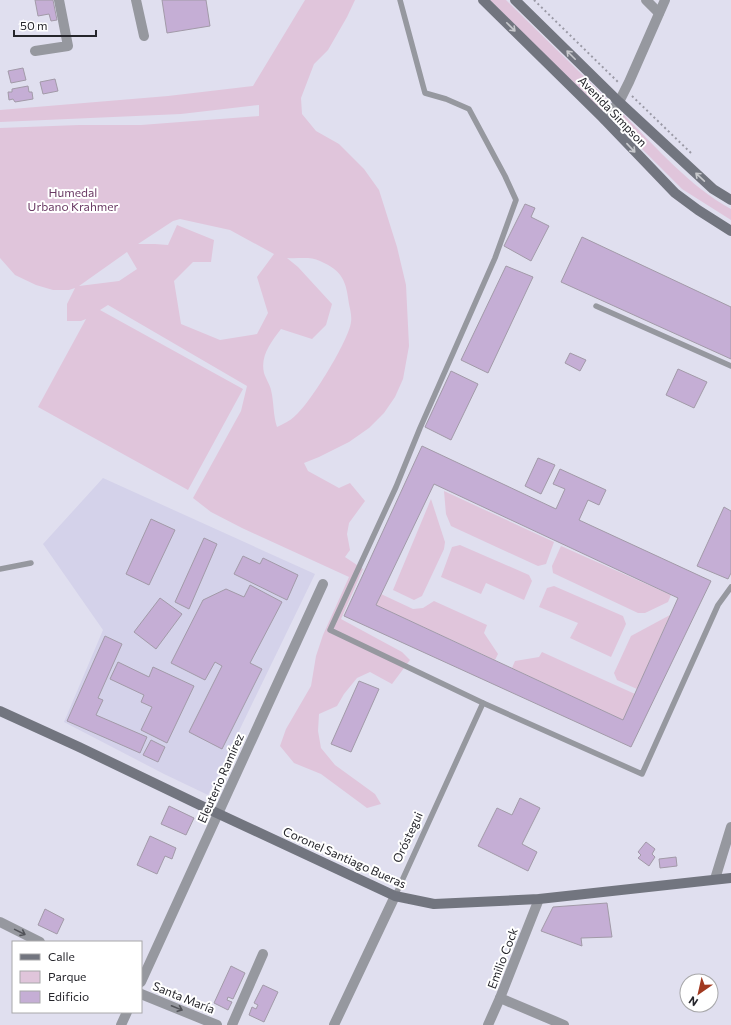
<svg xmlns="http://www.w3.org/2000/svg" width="731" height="1025" viewBox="0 0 731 1025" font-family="Commissioner,sans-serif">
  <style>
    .built { fill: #d4d2ea }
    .green { fill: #e0c5db; fill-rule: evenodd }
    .building { fill: #c5aed5; stroke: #a29aa8; fill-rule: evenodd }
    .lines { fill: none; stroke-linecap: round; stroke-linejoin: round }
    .path { stroke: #9a99a5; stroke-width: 2; stroke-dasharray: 2 3; stroke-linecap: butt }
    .service { stroke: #96989f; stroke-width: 5.5 }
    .minor { stroke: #96989f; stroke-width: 10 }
    .secondary { stroke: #72757f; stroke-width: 10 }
    .oneway { stroke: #c7c8cc }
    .oneway2 { stroke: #525359 }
    .labels { text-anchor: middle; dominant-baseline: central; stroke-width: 4; stroke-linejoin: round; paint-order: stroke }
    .street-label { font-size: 12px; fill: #25252b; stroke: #fff }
    .park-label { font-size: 12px; fill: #6a3a64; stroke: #fff }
  </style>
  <rect width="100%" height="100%" fill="#e0dfef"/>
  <!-- built -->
  <polygon class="built" points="103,478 315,574 208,795 164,774 64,722 103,630 43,544"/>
  <!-- green -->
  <g class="green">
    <path d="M 305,0 L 355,0 L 347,17 L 328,50 L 314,64 L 301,98 L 302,114 L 316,131 L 339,144 L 364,169 L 379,190 L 397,247 L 406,285 L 409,346 L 403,379 L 395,397 L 384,413 L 369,428 L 349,442 L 319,457 L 304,463 L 308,471 L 339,488 L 350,483 L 365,501 L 349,523 L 347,534 L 350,550 L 345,557 L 363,569 L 341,619 L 402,652 L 410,660 L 392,684 L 370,672 L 357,678 L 344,694 L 337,706 L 319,714 L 318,731 L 321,748 L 335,765 L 375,794 L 381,804 L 367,808 L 321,774 L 294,763 L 280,746 L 286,729 L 311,686 L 316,656 L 323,635 L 349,577 L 242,528 L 211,512 L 193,498 L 241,411 L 247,386 L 108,305 L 100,310 L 243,389 L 188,490 L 38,407 L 86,319 L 81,321 L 67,321 L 67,304 L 75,288 L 69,290 L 53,290 L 36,285 L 15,275 L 0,258 L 0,128 L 79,125 L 141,125 L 259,116 L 259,105 L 181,114 L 0,122 L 0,110 L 168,96 L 253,86 ZM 180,219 L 230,230 L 274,254 L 257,277 L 268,313 L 257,334 L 220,340 L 181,324 L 174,281 L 193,262 L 211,262 L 214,240 L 177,225 L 168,245 L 155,244 L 138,244 L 173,221 ZM 127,252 L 137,269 L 119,281 L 79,286 ZM 287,258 C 298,259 310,256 320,261 C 343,271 346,281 349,304 C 350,309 352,316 351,322 C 349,340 310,404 295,416 C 290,421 283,424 277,427 C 273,415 274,402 271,390 C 270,385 266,379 264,373 C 260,356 271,342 281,329 L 312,339 L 326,325 L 332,304 L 298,267 Z"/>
    <polygon points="490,0 506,0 609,101 607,108 602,111"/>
    <path d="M 620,115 L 624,115 C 657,148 689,186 731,209 L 731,220 L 682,189 L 617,124 L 616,120 Z"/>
    <polygon points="444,491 554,542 546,564 538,566 451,526 446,514"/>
    <polygon points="431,499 445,542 444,549 422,596 414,600 393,590"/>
    <polygon points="460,545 529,575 532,581 524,600 486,583 481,594 441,577 452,547"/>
    <polygon points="561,546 671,595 668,602 645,613 638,613 553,573 552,566"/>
    <polygon points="554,586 623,616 626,624 611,657 570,638 578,623 539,607 547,588"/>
    <polygon points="381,594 413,609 423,608 434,601 487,625 484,633 498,654 495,660 376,605"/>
    <polygon points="670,615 637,689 617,680 614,673 631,636"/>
    <polygon points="542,652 635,694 623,720 512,668 515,661 539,657"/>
  </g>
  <!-- building -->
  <g class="building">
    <polygon points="35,0 53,0 57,20 51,21 49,14 38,16"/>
    <polygon points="162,0 206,0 210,26 167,33"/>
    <polygon points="23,68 26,80 11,83 8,71"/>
    <polygon points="55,79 58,91 43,94 40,82"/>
    <polygon points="28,86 29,92 32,92 33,99 15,102 13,99 9,100 8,92 12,92 12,89"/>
    <polygon points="525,204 535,208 531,217 549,226 531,261 504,246"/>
    <polygon points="582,237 731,307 731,359 561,282"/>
    <polygon points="506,266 533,277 488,373 461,360"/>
    <polygon points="570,353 586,360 580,371 565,363"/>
    <polygon points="678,369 707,382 694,408 666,395"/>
    <polygon points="451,371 478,384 451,440 425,427"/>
    <path d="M 422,446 L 556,509 L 565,489 L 553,484 L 560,469 L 606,490 L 599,505 L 588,500 L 579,520 L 711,581 L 631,747 L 344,616 ZM 434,484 L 678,598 L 623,720 L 376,605 Z"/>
    <polygon points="538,458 555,465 541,494 525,486"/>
    <polygon points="724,507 731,511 731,573 728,579 697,566"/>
    <polygon points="151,519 175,530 149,585 126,574"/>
    <polygon points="204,538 217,544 189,609 175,602"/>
    <polygon points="243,556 260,564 263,558 298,575 287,600 234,574"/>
    <polygon points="250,585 282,602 250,663 262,669 222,749 189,732 222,666 215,662 205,680 171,663 203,600 226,589 244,597"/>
    <polygon points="160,598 182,614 156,649 134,632"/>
    <polygon points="105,636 122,644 98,698 103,700 96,715 147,737 140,753 67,721"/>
    <polygon points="118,662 149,677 153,667 194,686 167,743 141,730 152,707 141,702 144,695 110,679"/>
    <polygon points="359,681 379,689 351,752 331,744"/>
    <polygon points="151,740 165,747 158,762 143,755"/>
    <polygon points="520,798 540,808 522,844 537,852 528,871 478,846 497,808 512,815"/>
    <polygon points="169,806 194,818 186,835 161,824"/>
    <polygon points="150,836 176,848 172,859 165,856 157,874 137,865"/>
    <polygon points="646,842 655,849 652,854 655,857 649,866 638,858 641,855 638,852"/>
    <polygon points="676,857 677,866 660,868 659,859"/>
    <polygon points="607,903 612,937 581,938 582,946 541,931 553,907"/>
    <polygon points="45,909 64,919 57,934 38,925"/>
    <polygon points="231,966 245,973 233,999 228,997 227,1000 232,1002 228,1010 214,1003"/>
    <polygon points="263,985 278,992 264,1022 249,1015 252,1007 256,1009 258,1005 254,1003"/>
  </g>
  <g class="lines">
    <!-- path -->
    <g class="path">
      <polyline points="534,0 618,82"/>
      <polyline points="632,96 691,153"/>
    </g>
    <!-- service -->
    <g class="service">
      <polyline points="400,0 425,93 446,99 469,109 505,176 516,200 495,258 420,428 396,487 330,630 483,703 642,774 718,605 731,587"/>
      <polyline points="596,306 731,366"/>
      <polyline points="0,569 31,563"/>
      <polyline points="395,896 483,703"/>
    </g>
    <!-- minor -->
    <g class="minor">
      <polyline points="136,0 144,36"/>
      <polyline points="646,0 659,13"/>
      <polyline points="35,51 68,46 59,0"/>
      <polyline points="604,119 619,102 629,82 665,0"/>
      <polyline points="715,879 731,827"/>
      <polyline points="0,922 40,942"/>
      <polyline points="141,982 323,584"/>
      <polyline points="141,994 217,1025"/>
      <polyline points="500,998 564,1025"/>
      <polyline points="121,1025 127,1012"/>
      <polyline points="232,1025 263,954"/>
      <polyline points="334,1025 395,896"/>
      <polyline points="488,1025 500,998 539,899"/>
    </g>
    <!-- secondary -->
    <g class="secondary">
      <polyline points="483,0 604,119 675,193 698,210 731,231"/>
      <polyline points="515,0 619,102 713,189 731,200"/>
      <polyline points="0,711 79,747 206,808 395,896 434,904 539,899 731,878"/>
    </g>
  </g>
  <!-- one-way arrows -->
  <defs><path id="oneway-shaft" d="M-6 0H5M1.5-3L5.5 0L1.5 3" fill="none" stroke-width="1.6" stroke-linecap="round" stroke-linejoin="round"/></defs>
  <g class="oneway">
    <use href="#oneway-shaft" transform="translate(511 27) rotate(45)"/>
    <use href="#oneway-shaft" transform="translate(571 55) rotate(-135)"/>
    <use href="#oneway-shaft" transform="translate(631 148) rotate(47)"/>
    <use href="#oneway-shaft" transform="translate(700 177) rotate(-137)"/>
  </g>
  <g class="oneway2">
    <use href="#oneway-shaft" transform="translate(20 932) rotate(26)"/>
    <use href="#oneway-shaft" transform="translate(177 1008) rotate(22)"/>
  </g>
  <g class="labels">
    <!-- street labels -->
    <g class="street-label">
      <text transform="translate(613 111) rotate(46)">Avenida Simpson</text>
      <text transform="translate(220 778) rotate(-66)">Eleuterio Ramírez</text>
      <text transform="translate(407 837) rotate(-65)">Oróstegui</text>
      <text transform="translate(345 857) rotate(24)">Coronel Santiago Bueras</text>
      <text transform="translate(502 958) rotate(-69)">Emilio Cock</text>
      <text transform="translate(184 997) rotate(22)">Santa María</text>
    </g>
    <!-- park labels -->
    <g class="park-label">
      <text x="73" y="192">Humedal<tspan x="73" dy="14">Urbano Krahmer</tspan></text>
    </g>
  </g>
  <!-- legend -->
  <rect x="12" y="941" width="130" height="72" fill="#ffffff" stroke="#a8a8aa"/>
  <rect x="20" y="954" width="20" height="6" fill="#72757f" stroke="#a8a8aa"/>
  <text x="48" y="961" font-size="12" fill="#25252b">Calle</text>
  <rect x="20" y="971" width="20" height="12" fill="#e0c5db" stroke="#a8a8aa"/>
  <text x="48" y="981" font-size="12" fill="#25252b">Parque</text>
  <rect x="20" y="991" width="20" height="12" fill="#c5aed5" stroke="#a8a8aa"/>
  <text x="48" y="1001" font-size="12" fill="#25252b">Edificio</text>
  <!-- north arrow -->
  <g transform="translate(699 993) rotate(214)"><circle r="19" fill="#ffffff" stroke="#a8a8aa"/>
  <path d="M0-3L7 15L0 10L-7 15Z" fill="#a13920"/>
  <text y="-6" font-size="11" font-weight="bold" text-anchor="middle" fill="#25252b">N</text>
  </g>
  <!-- scale -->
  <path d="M14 30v6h82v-6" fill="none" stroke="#25252b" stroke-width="2"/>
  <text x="20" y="30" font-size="12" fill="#25252b" stroke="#ffffff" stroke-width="3" paint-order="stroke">50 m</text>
</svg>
